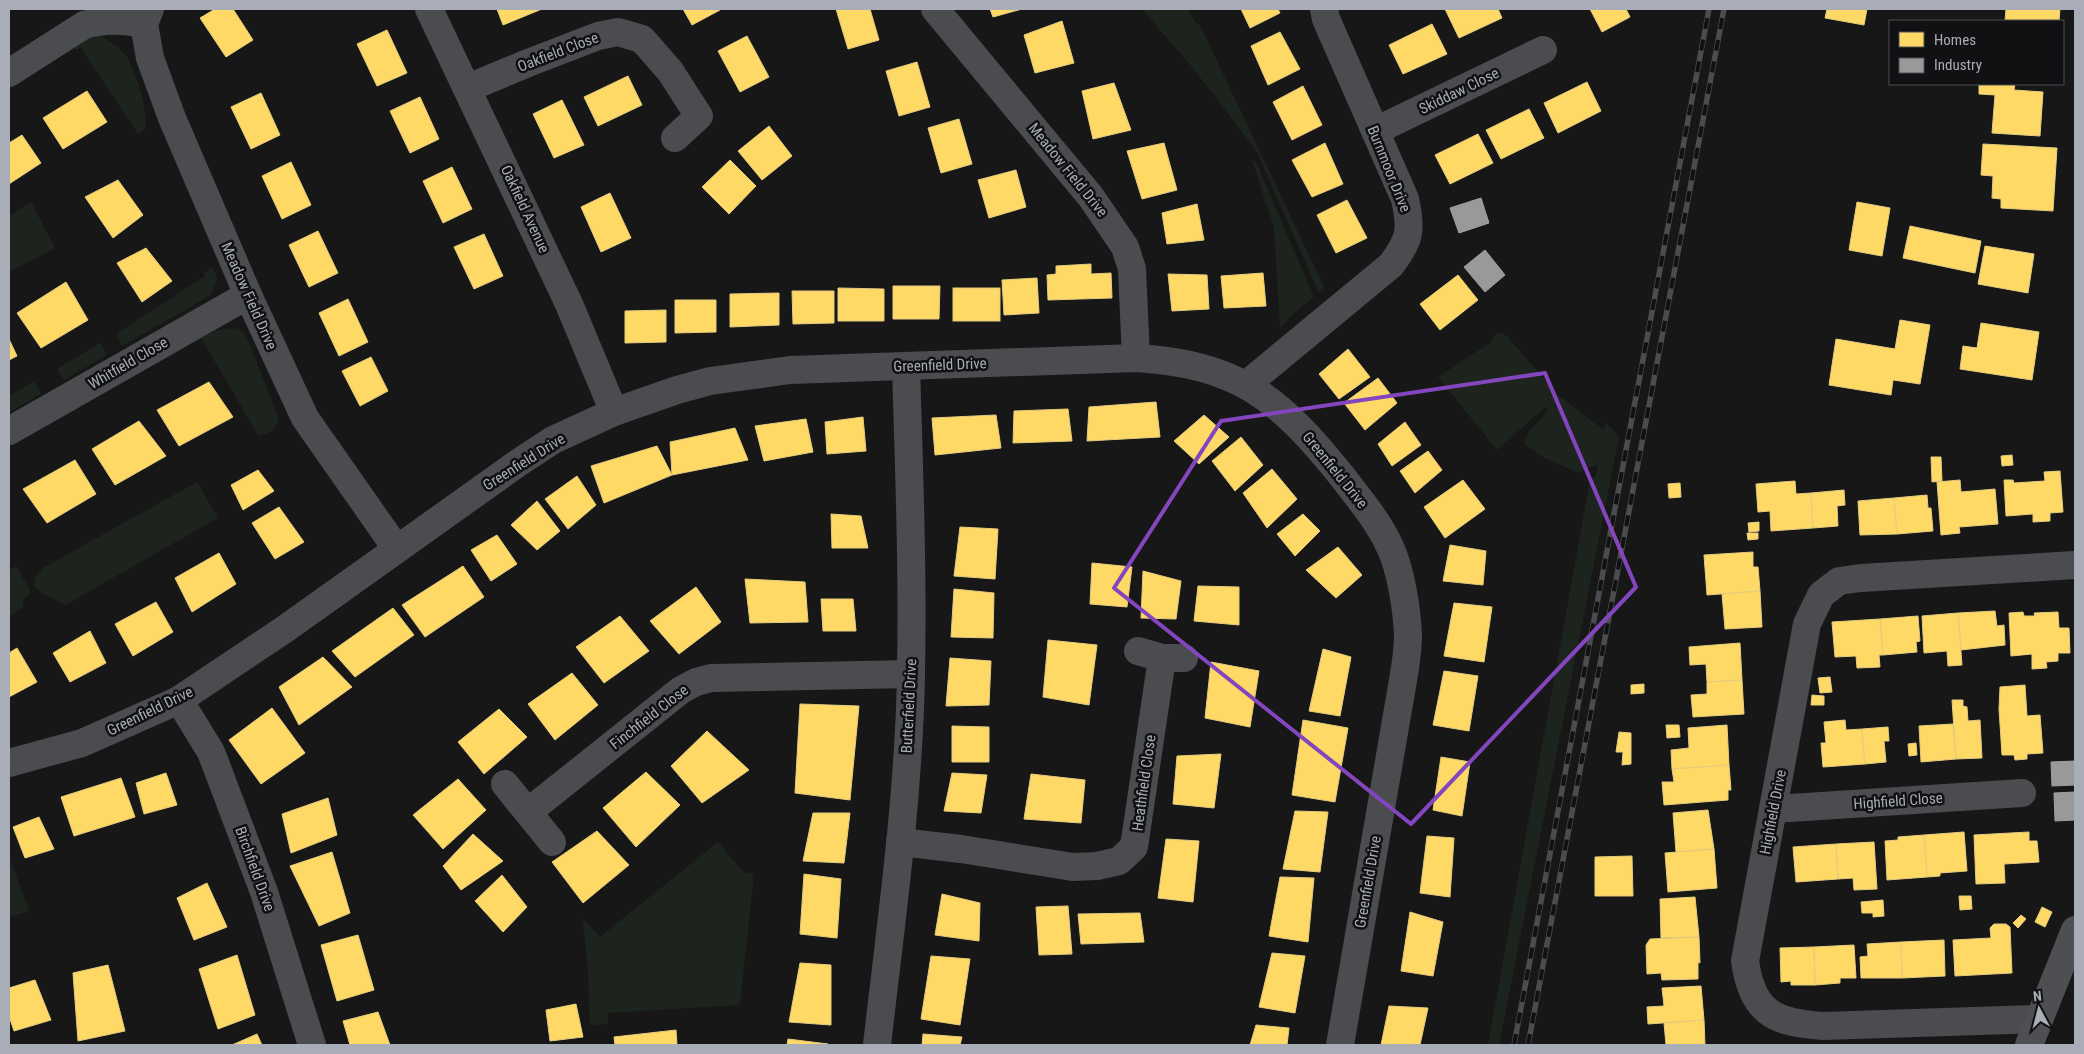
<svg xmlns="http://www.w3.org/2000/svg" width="2084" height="1054" viewBox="0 0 2084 1054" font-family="'Roboto Condensed',sans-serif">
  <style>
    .green { fill: #1d241e }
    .homes { fill: #ffd966; stroke: #e5cc7f }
    .industry { fill: #999; stroke: #9e9fa2 }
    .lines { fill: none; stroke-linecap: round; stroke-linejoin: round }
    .minor { stroke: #4b4c50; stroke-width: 28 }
    .primary { stroke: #4d4f52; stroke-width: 28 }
    .rail-casing { stroke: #4b4c4f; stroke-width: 5.5 }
    .rail { stroke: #111113; stroke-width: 4; stroke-dasharray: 11; stroke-linecap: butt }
    .marked { fill: none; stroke: #8446be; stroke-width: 4; stroke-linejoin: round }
    .labels { text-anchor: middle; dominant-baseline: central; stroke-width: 5; stroke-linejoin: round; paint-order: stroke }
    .street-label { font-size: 15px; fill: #a8adb8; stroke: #111113 }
  </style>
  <rect width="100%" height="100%" fill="#171717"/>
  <!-- green -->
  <g class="green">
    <polygon points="1142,9 1188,9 1194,20 1201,27 1325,289 1319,293 1256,150 1192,67"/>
    <path d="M 100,35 C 109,41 120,48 127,57 C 136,71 149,113 145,128 L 138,134 L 81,48 L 76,50 L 73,46 L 82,40 Z"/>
    <polygon points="1252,160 1256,162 1314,297 1291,316 1280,328 1274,228"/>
    <polygon points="31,202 55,248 9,272 9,216"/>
    <polygon points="213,267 217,279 212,293 206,298 122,346 116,334 205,276 204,273"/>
    <path d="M 237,328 L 244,333 L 248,340 L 279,419 C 274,430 271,435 258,435 L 201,338 L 218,330 Z"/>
    <path d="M 1500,332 L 1507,336 L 1558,395 L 1604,430 L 1606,422 L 1619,437 L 1499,1045 L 1488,1045 L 1590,480 L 1596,475 L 1599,459 L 1596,465 L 1578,473 L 1545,458 L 1525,445 C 1525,428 1541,423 1548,410 L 1545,407 L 1497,450 L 1438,377 L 1491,342 L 1496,333 Z"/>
    <polygon points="100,343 107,355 64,380 57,369"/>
    <polygon points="34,381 41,394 9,412 9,396"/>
    <path d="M 197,482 L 218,518 L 65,605 C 61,604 59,602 55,599 C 39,592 24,586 43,568 Z"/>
    <polygon points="16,566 30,590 29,595 24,599 22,608 9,617 9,570"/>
    <polygon points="718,842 743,872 754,874 740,1005 608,1013 608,1024 590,1025 588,971 583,919 600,937"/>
    <polygon points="9,856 29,911 9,917"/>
  </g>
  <!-- homes -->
  <g class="homes">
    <polygon points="215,9 233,9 253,40 226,57 200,18"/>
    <polygon points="497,9 542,9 503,25"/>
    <polygon points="683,9 719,9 720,10 692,25"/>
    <polygon points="836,9 870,9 879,40 848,49"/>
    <polygon points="990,9 1022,9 993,17"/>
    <polygon points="1241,9 1278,9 1280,13 1250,28"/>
    <polygon points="1445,9 1498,9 1502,18 1459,38"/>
    <polygon points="1590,9 1626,9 1630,17 1602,32"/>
    <polygon points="1827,9 1867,9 1864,25 1825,18"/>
    <polygon points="2006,9 2060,9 2059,21 2005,21"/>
    <polygon points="1062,21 1074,63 1035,73 1024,35"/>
    <polygon points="1432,24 1447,54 1403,74 1389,45"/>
    <polygon points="387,30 407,73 377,86 357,44"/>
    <polygon points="1280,32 1300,69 1268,85 1251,46"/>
    <polygon points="747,36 769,77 740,92 718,51"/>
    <polygon points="917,62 930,107 899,116 886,71"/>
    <polygon points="628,76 642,105 598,126 584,97"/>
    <polygon points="1587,82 1601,111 1558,133 1544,103"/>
    <polygon points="1114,83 1131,130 1093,139 1082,91"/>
    <polygon points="1979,84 2015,84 2014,90 2043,92 2040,136 1992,133 1995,95 1979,94"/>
    <polygon points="1303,86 1322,125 1292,140 1273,102"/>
    <polygon points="87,91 107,122 63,149 43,118"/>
    <polygon points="261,93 280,135 251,149 231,107"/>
    <polygon points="420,97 439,139 410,153 390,111"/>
    <polygon points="562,100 584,145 554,158 533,114"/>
    <polygon points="1529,109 1544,138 1501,159 1486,130"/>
    <polygon points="959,119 972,164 941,173 928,128"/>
    <polygon points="769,126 792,156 762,180 738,151"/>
    <polygon points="1478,134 1493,163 1450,184 1435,155"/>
    <polygon points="22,135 41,163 9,184 9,143"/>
    <polygon points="1164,143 1177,190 1142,199 1127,151"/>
    <polygon points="1325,143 1343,184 1312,197 1292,160"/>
    <polygon points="1983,144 2057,148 2053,211 2001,208 2001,199 1992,198 1993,176 1981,175"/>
    <polygon points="730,160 756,186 729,214 702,187"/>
    <polygon points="291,162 311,205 282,219 262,176"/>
    <polygon points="452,167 472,209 443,223 423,181"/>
    <polygon points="1016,170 1026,207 989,218 978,180"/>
    <polygon points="118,180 143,215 113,238 85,197"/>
    <polygon points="610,193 631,238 601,252 581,207"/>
    <polygon points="1347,200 1367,238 1336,253 1317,215"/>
    <polygon points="1857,202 1890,208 1882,256 1849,250"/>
    <polygon points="1197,204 1204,240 1167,244 1162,213"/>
    <polygon points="1910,226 1981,241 1975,273 1903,258"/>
    <polygon points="318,231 338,273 309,287 289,245"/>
    <polygon points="484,234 503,276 474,289 454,247"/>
    <polygon points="1985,246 2034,254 2028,293 1978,284"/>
    <polygon points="146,248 172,281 142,302 117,263"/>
    <polygon points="1091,264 1091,274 1111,273 1112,298 1048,300 1047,275 1056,274 1056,266"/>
    <polygon points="1263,273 1266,306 1224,308 1221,276"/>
    <polygon points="1168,274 1207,275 1209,309 1172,311"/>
    <polygon points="1458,275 1478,300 1440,330 1420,304"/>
    <polygon points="1037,278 1039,313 1004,315 1002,280"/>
    <polygon points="66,282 88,320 41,348 17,313"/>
    <polygon points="893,286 940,286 939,319 893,319"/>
    <polygon points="838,288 884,289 884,321 838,321"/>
    <rect x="953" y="288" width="47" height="33"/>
    <polygon points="792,291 834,291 834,323 793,324"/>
    <polygon points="779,293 779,325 730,327 730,294"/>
    <polygon points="348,299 368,342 339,356 319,313"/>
    <polygon points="675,300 716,300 716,332 675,333"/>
    <polygon points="666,310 666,342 625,343 625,311"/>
    <polygon points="1900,320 1930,325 1920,384 1893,380 1891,395 1829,385 1836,339 1895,349"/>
    <polygon points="1981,323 2039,332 2032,380 1960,369 1963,346 1977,348"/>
    <polygon points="9,339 17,356 9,360"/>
    <polygon points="1348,349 1370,377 1339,399 1319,374"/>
    <polygon points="371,357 388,391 360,406 342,371"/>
    <polygon points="1378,378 1397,403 1365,430 1344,403"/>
    <polygon points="209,382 233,417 179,446 157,410"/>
    <polygon points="1156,402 1160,437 1087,441 1089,407"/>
    <polygon points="1068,409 1072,441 1013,443 1014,411"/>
    <polygon points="996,415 1001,448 935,455 932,418"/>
    <polygon points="1204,415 1229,437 1199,464 1174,441"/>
    <polygon points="863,417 866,451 827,454 825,422"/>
    <polygon points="806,419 813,452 764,461 755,426"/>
    <polygon points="139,421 166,456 115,485 92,449"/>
    <polygon points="1405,422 1421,445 1392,466 1378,444"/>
    <polygon points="735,428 748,460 672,475 670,442"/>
    <polygon points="1241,437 1263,465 1235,491 1212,461"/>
    <polygon points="657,446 672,475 604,503 591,466"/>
    <polygon points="1428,451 1442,470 1415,493 1400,471"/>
    <polygon points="2012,455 2013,465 2002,466 2001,456"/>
    <polygon points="1931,457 1941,457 1942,481 1932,482"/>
    <polygon points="75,460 96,494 47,523 23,489"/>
    <polygon points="1272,469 1297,499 1267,528 1243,493"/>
    <polygon points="258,470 274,491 243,510 231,485"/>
    <polygon points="2060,471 2063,512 2050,513 2050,521 2033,522 2033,514 2006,516 2004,480 2013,480 2014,483 2045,481 2044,472"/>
    <polygon points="577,476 596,505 568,529 545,499"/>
    <polygon points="1463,480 1485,509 1445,538 1424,507"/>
    <polygon points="1960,480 1961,492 1995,489 1998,524 1959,527 1960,533 1941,535 1937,482"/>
    <polygon points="1795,481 1796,494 1811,493 1813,528 1771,531 1770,511 1758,512 1756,484"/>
    <polygon points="1680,483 1681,497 1669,498 1668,484"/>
    <polygon points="1844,490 1845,505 1837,506 1838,526 1813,528 1811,493"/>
    <polygon points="1927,495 1928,508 1931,508 1933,531 1897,534 1894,498"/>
    <polygon points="1894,498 1897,534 1860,535 1858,501"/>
    <polygon points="537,501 560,531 537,550 511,525"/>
    <polygon points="279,507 304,542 275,559 252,523"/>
    <polygon points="831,514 861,516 868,548 832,548"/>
    <polygon points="1303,514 1320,531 1295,556 1277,534"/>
    <polygon points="1759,522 1759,531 1749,532 1748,523"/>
    <polygon points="960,527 998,529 995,579 954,576"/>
    <polygon points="1747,533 1758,533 1758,539 1748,540"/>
    <polygon points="497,535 517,564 491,581 471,550"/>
    <polygon points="1450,545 1486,551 1483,585 1443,581"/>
    <polygon points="1338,547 1362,575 1336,598 1306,570"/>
    <polygon points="1753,552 1753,567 1758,567 1760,591 1707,595 1704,555"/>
    <polygon points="219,553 236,584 192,612 175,578"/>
    <polygon points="1092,563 1132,567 1127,607 1090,604"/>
    <polygon points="463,566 484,597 425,637 402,605"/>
    <polygon points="1143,571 1181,581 1176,619 1141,618"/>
    <polygon points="745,579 805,582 808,622 750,623"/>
    <polygon points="1198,586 1239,587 1239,625 1194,621"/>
    <polygon points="696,587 721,622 679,654 650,621"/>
    <polygon points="954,589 994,593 993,638 951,637"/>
    <polygon points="1760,591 1762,627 1725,629 1722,594"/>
    <polygon points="821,599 853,599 856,631 823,631"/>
    <polygon points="156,602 173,632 133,656 115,624"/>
    <polygon points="1454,603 1492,607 1484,662 1444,656"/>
    <polygon points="393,608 414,635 355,677 332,651"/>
    <polygon points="1995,611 1997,626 2004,625 2005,645 1961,650 1958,613"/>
    <polygon points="2023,612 2024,616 2035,616 2034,613 2058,612 2059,628 2069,628 2070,653 2058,653 2058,661 2046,662 2047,668 2032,669 2032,654 2011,656 2009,613"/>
    <polygon points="1958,613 1962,665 1948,666 1947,651 1924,653 1922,616"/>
    <polygon points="620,616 649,651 604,683 576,647"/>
    <polygon points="1918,616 1920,641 1916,642 1917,652 1883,655 1880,619"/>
    <polygon points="1880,619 1883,655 1879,655 1880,667 1857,668 1856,656 1835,657 1832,622"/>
    <polygon points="90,631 106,663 70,682 53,653"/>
    <polygon points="1048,640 1097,645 1089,705 1043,697"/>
    <polygon points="1740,643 1742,680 1707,682 1706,664 1690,665 1689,647"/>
    <polygon points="17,648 37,682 9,697 9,653"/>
    <polygon points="1323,649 1351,657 1340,716 1309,711"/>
    <polygon points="323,657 352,687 299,725 279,687"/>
    <polygon points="950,658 991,661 989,705 946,706"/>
    <polygon points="1211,662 1259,671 1250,727 1205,718"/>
    <polygon points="1444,671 1478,676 1469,731 1433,725"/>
    <polygon points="572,673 598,705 555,740 528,704"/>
    <polygon points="1830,677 1832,692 1820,693 1818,678"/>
    <polygon points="1742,680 1744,714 1693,717 1691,695 1707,694 1707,682"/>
    <polygon points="1644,684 1644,693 1631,694 1631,685"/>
    <polygon points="2025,685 2027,716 2040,715 2043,753 2027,754 2027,759 2015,760 2014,755 2002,755 1999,709 2000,687"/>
    <polygon points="1812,695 1824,696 1824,705 1811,705"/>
    <polygon points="1952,700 1963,700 1963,706 1967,707 1968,721 1980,720 1982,758 1956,759"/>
    <polygon points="800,704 859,706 850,800 795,793"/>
    <polygon points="272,708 305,753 261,784 229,740"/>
    <polygon points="499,709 527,737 484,774 458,742"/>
    <polygon points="1303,720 1348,728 1335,802 1292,795"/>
    <polygon points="1845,720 1846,730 1862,729 1865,764 1823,767 1821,743 1826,743 1824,722"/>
    <polygon points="1953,724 1956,759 1921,762 1919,726"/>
    <polygon points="1666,725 1679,725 1680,737 1667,738"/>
    <polygon points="1727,725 1729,765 1672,769 1671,750 1689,748 1688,728"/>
    <polygon points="952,726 989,727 989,762 952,762"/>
    <polygon points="1888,727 1889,741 1884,741 1886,762 1865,764 1862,729"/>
    <polygon points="707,731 749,770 702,803 671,766"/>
    <polygon points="1619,732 1631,733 1631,764 1622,765 1623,752 1616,752"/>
    <polygon points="1916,743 1917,755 1909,756 1908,744"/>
    <polygon points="1221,754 1214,808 1173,804 1177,756"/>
    <polygon points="1441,757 1470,762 1462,816 1433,810"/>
    <polygon points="1729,765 1731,790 1728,790 1728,800 1664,805 1662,782 1674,782 1672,769"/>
    <polygon points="646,772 680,805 636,847 603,808"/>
    <polygon points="166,773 177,805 144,814 136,783"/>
    <polygon points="952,773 987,775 981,813 944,811"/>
    <polygon points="1031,774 1085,780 1081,823 1024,819"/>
    <polygon points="121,778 135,817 74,836 61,797"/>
    <polygon points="458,779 486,810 443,849 413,815"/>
    <polygon points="328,798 337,835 291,853 282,814"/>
    <polygon points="1708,810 1714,849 1676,852 1673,813"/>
    <polygon points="1295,811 1328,812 1320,872 1283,869"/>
    <polygon points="813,813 850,813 844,863 803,861"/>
    <polygon points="39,817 54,849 25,858 13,827"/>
    <polygon points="597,831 629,865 583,903 552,862"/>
    <polygon points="1964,832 1967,871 1940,873 1940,876 1927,877 1924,835"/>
    <polygon points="2029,832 2029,841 2037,841 2039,862 2004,864 2005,883 1976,884 1974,835"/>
    <polygon points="473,834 503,861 461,890 443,866"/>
    <polygon points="1924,835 1927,877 1887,880 1885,841 1898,840 1898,837"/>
    <polygon points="1427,836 1454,838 1450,897 1420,893"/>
    <polygon points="1166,839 1199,841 1193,902 1158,898"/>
    <polygon points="1874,842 1877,889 1854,890 1853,878 1838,879 1836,844"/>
    <polygon points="1836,844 1838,879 1796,882 1793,847"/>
    <polygon points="1714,849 1717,888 1668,892 1665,853"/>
    <polygon points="332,852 350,913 319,926 290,866"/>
    <polygon points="1632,856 1633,896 1595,896 1595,857"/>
    <polygon points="804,874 841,879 837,938 800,934"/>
    <polygon points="502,875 527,907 503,932 475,901"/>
    <polygon points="1280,877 1314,878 1308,942 1269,936"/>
    <polygon points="207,883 227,927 194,940 177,898"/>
    <polygon points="942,894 980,903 979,941 935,935"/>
    <polygon points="1959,896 1971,896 1972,909 1960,910"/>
    <polygon points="1695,897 1699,937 1661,938 1660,899"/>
    <polygon points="1883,900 1884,916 1873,917 1873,913 1862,913 1861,902"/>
    <polygon points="1068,906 1072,954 1039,955 1036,907"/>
    <polygon points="2042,907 2052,912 2045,927 2035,922"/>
    <polygon points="1410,912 1443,922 1433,976 1401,971"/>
    <polygon points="1140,913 1144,942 1081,944 1078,914"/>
    <polygon points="2021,915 2026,919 2018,928 2013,923"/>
    <polygon points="1994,924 2006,924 2010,927 2012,973 1955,976 1953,940 1991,938 1990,928"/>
    <polygon points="358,935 374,990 337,1001 321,945"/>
    <polygon points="1699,937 1700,963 1698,962 1698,979 1662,980 1661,973 1647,974 1646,945 1650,939"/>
    <polygon points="1944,940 1945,976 1902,978 1901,942"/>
    <polygon points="1901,942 1902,978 1861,978 1860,957 1868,956 1867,944"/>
    <polygon points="1854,945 1856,978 1840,978 1840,983 1815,985 1814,947"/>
    <polygon points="1814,947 1815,985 1791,985 1791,981 1781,982 1780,948"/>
    <polygon points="1272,953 1305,956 1295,1013 1259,1007"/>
    <polygon points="237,955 255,1015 218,1029 199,969"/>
    <polygon points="931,956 970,959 960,1025 921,1019"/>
    <polygon points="800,963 831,965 831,1025 789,1022"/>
    <polygon points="108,965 125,1031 78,1041 73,973"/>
    <polygon points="35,980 51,1020 14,1031 9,1016 9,988"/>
    <polygon points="1701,986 1704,1020 1648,1024 1647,1007 1664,1006 1662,988"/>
    <polygon points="576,1004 583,1037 550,1041 546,1010"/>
    <polygon points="1389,1006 1428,1008 1420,1045 1381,1045"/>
    <polygon points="378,1012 390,1045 350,1045 343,1021"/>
    <polygon points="1704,1020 1705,1045 1666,1045 1664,1023"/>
    <polygon points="1256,1025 1289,1028 1287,1045 1250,1045"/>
    <polygon points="676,1030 677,1045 615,1045 614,1037"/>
    <polygon points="257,1034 262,1045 232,1045"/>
    <polygon points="923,1034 962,1037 960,1045 922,1045"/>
    <polygon points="788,1039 828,1044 787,1045"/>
  </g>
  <!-- industry -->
  <g class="industry">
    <polygon points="1481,198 1489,223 1459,233 1450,208"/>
    <polygon points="1485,250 1505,275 1485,292 1464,267"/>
    <polygon points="2075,761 2075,785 2052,786 2051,762"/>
    <polygon points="2075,792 2075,820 2055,821 2054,793"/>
  </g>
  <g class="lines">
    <!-- minor -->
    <g class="minor">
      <polyline points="150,9 144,24 150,58 172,118 248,295 305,418 396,548"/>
      <polyline points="429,9 569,304 614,412"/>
      <polyline points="935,9 1091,197 1125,247 1132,269 1136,358"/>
      <path d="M 9,73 L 84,25 C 105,19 123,20 144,24"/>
      <polyline points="468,88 528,63 598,36 618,32 642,39 670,71 699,116 675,138"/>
      <polyline points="1375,131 1543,50"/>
      <path d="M 1247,384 L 1391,265 C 1410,240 1412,230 1405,199 L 1326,19 L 1324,9"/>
      <polyline points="9,431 248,295"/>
      <polyline points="1138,651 1162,658 1184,658"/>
      <polyline points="179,700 211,752 264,892 312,1045"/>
      <path d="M 9,763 L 82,743 L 179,700 L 285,629 L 518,463 L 553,440 L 614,412 L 677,390 L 710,381 L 790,370 L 1136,358 C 1238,364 1279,398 1341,475 C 1358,497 1379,522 1390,547 C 1401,570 1407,610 1408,636 C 1408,654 1404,674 1401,692 L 1340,1045"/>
      <polyline points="505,784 552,842"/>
      <polyline points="1775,809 2022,793"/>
      <polyline points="528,812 681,690 696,682 711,678 911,674"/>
      <polyline points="900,842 961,849 1073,867 1097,866 1119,861 1134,847 1162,658"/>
      <path d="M 2038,1019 L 1823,1026 C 1774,1023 1752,1012 1745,961 L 1807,624 L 1821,595 L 1839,581 L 1861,578 L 2075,565"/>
      <path d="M 877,1045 C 891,922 909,797 911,673 C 913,570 909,468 906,366"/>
    </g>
    <!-- primary -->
    <polyline class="primary" points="2029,1045 2075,930"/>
    <!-- rail casing -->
    <g class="rail-casing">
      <g id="rail">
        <polyline points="1514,1045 1709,9"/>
        <polyline points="1528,1045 1724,9"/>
      </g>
    </g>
    <!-- rail -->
    <use href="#rail" class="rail"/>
  </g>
  <!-- marked area -->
  <path class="marked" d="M 1545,373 L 1636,587 L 1411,824 L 1114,588 L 1221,421 Z"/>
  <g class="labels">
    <!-- street labels -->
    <g class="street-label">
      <text transform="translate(558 52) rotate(-21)">Oakfield Close</text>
      <text transform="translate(1459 91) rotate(-26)">Skiddaw Close</text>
      <text transform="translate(1389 169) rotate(68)">Burnmoor Drive</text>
      <text transform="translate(1068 170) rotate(51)">Meadow Field Drive</text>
      <text transform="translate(525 209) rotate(65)">Oakfield Avenue</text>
      <text transform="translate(249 296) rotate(66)">Meadow Field Drive</text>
      <text transform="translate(128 363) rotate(-30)">Whitfield Close</text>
      <text transform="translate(940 365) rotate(-2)">Greenfield Drive</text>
      <text transform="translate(524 462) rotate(-32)">Greenfield Drive</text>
      <text transform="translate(1335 470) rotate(51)">Greenfield Drive</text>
      <text transform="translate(909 706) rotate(-87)">Butterfield Drive</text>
      <text transform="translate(150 711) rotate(-26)">Greenfield Drive</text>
      <text transform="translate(649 717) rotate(-38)">Finchfield Close</text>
      <text transform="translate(1144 783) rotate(-82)">Heathfield Close</text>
      <text transform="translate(1898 801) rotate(-4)">Highfield Close</text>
      <text transform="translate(1773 812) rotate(-79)">Highfield Drive</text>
      <text transform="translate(255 869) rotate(70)">Birchfield Drive</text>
      <text transform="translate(1368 882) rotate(-80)">Greenfield Drive</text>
    </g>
  </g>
  <!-- border -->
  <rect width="2084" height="1054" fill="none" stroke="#a8adb8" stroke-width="20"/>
  <!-- legend -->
  <rect x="1889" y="20" width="175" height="65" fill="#111113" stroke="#4d4f55"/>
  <rect x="1899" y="32" width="25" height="15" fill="#ffd966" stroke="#4d4f55"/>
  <text x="1934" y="45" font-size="15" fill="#a8adb8">Homes</text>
  <rect x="1899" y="58" width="25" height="15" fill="#999999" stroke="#4d4f55"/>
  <text x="1934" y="70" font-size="15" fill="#a8adb8">Industry</text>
  <!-- north arrow -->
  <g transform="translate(2039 1009) rotate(353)" stroke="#111113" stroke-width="4" paint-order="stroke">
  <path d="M0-4L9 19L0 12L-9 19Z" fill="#a8adb8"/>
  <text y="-8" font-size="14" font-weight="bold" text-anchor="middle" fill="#a8adb8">N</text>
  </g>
</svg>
